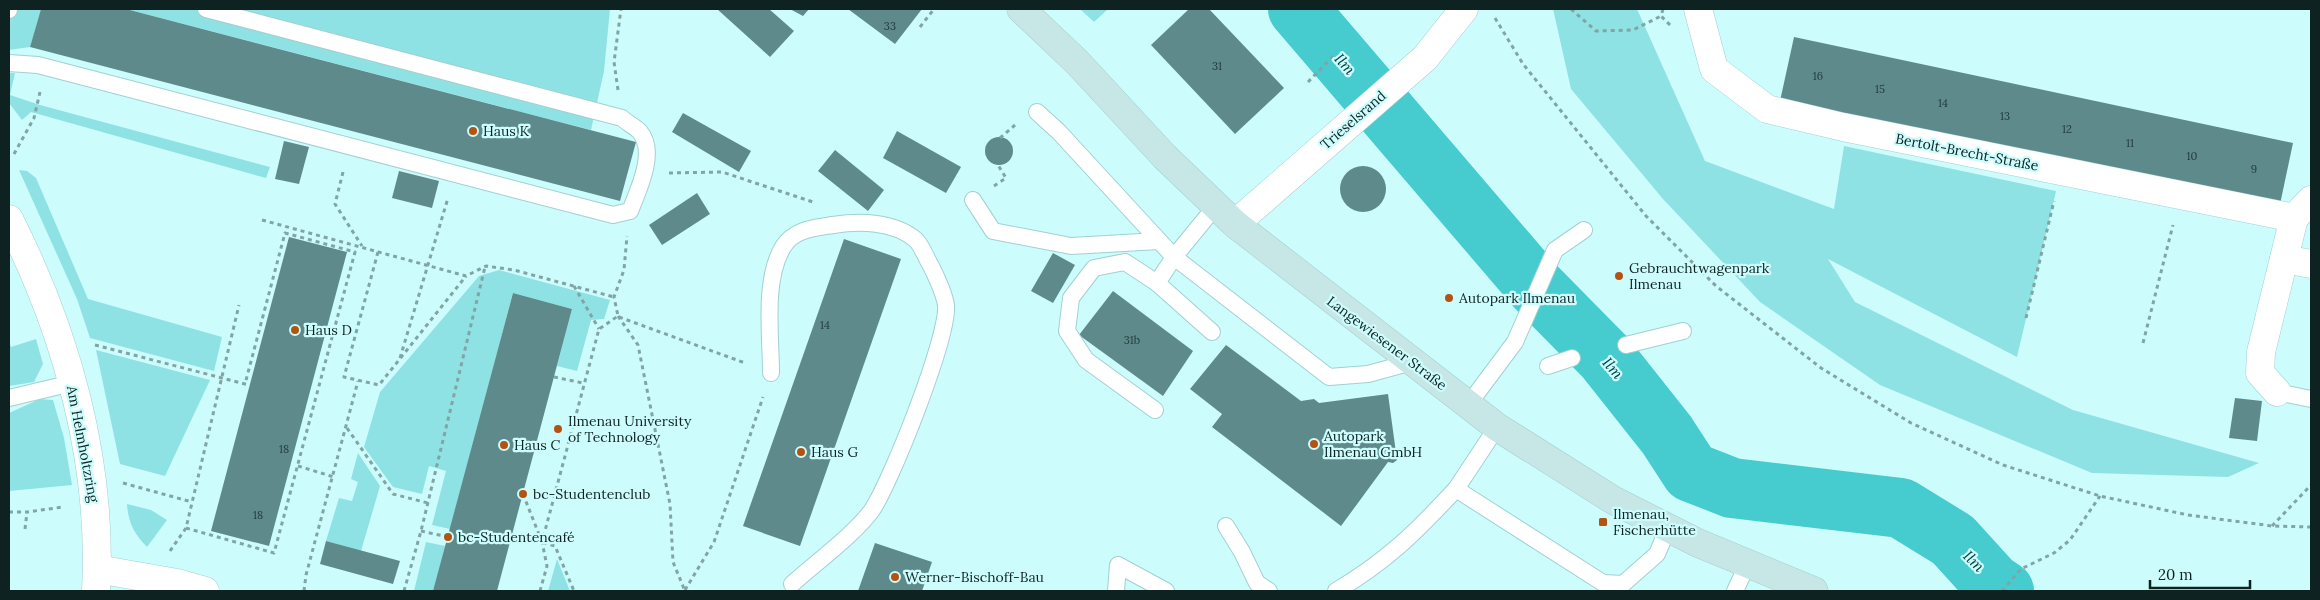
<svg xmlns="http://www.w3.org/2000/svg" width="2320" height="600" viewBox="0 0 2320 600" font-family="Lora,serif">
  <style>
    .green { fill: #8fe2e4 }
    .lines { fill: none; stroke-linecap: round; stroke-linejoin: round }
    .river { stroke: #46cbcf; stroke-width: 60 }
    .building { fill: #5e8a8b }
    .service-casing { stroke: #a2d0d0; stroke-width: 18 }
    .minor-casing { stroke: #a2d0d0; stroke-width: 29 }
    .tertiary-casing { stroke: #a2d0d0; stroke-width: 29 }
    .secondary-casing { stroke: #a2d0d0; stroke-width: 29 }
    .path { stroke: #81a4a5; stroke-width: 3; stroke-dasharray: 4 4; stroke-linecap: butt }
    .service { stroke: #fff; stroke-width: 16 }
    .minor { stroke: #fff; stroke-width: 28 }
    .tertiary { stroke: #fff; stroke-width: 28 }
    .secondary { stroke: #c7e6e6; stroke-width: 28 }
    .poi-dot { fill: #b35211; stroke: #cdfcfd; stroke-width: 2 }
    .labels { text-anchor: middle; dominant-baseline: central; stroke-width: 4.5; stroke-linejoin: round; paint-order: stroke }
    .number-label { font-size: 11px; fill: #233c3c }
    .street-label { font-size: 14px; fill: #0f2222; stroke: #cdfcfd }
    .poi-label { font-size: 14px; fill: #0f2222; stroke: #cdfcfd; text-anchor: start }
    .water-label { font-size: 15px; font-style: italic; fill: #024142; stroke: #cdfcfd }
  </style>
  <rect width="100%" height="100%" fill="#cdfcfd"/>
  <!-- green -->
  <g class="green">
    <polygon points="9,9 41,9 30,47 9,50"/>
    <polygon points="126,9 610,9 604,71 591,130"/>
    <polygon points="1080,9 1108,9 1094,22"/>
    <polygon points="1553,9 1637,9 1705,161 1834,209 1844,146 2056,191 2017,357 1828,259 1855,302 2073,410 2259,463 2228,477 2092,473 1880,385 1760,302 1663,199 1571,89"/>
    <polygon points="9,73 15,73 10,95 40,105 270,167 266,178 31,112 22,120 9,103"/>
    <polygon points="19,170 27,171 36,178 88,299 222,337 214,371 90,338 77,299"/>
    <polygon points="499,270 610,300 604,319 591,320 577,371 557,366 572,309 513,293 450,529 432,525 446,471 429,466 422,494 393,487 364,447 380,392 479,276"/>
    <polygon points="36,339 43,364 34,382 9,386 9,342 11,347"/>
    <polygon points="96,350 210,380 165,476 120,464"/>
    <polygon points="40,399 53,400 64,438 72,485 9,491 9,413"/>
    <polygon points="358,453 380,486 361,551 326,541 339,498 352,501 358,482 351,479"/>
    <path d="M 127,504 L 151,510 L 167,520 L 147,547 C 134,534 128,522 127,504 Z"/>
    <polygon points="426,542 445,546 434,591 435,591 414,591"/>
    <polygon points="557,559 570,591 548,591"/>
  </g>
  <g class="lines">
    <!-- river -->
    <polyline class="river" points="1298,9 1536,287 1606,358 1667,435 1691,472 1732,488 1901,508 1953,540 1992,583 2004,591"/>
  </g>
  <!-- building -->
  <g class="building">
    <polygon points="41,9 126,9 636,142 620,201 30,47"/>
    <polygon points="717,9 769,9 794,31 770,57"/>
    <polygon points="790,9 809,9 803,16"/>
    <polygon points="848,9 922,9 895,44"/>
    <polygon points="1189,9 1209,9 1284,88 1235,134 1151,45"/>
    <polygon points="1794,37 2293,143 2279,209 1780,101"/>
    <polygon points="683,113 751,151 739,172 672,132"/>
    <polygon points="897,131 961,167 946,193 883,158"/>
    <circle cx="999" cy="151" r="14"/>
    <polygon points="284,141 309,147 299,184 275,179"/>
    <polygon points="835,150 884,190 868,211 818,171"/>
    <circle cx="1363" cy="189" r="23"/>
    <polygon points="399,171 439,181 432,208 392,198"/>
    <polygon points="697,193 710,214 662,245 649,225"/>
    <polygon points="289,237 347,252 269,546 211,531"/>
    <polygon points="844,239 901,259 800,546 743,526"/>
    <polygon points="1053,253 1075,265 1053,303 1031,291"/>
    <polygon points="1113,291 1193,351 1163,396 1079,335"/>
    <polygon points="513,293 572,309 497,591 433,591"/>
    <polygon points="1226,345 1301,401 1314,399 1319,403 1388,394 1397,460 1393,463 1388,462 1341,526 1212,427 1222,414 1190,389"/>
    <polygon points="2235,398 2262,401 2257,441 2229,438"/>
    <polygon points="326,541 400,561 393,584 320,564"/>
    <polygon points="875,543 932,562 922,591 858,591"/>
  </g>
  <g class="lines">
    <!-- service casing -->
    <g class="service-casing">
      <g id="service">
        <polyline points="9,10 9,9"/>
        <path d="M 9,63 L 38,65 L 613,215 L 630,211 C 638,191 657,152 640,132 C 636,127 627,123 622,118 L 206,9"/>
        <polyline points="1037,112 1059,132 1174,257 1157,283"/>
        <polyline points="973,200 993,231 1071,246 1159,241"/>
        <polyline points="1215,207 1174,257 1329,377 1368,374 1412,362"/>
        <polyline points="1626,345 1683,331"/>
        <polyline points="1548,366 1572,358"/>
        <path d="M 771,373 C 771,336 763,280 783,247 C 794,229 814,228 833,225 C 859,221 894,221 916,240 C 922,246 926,258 931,266 C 936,276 944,293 946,305 C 949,336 891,482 872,510 C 856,533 814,564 792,584"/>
        <polyline points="2277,392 2311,399"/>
        <polyline points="9,398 72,383"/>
        <polyline points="1468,405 1515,342 1555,250 1584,230"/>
        <polyline points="1155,410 1086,360 1067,331 1071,298 1094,268 1125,262 1157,283 1212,332"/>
        <polyline points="1497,427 1456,489 1603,583 1623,584 1657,554 1668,528"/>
        <polyline points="1226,526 1242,552 1257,583 1269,591"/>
        <polyline points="1116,591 1118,565 1166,591"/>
        <path d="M 1336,591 C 1387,561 1416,532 1456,489"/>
        <polyline points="1735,591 1748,563"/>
      </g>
    </g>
    <!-- minor casing -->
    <g class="minor-casing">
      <g id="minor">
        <polyline points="1698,9 1714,69 1767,109 1843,127 2294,218 2311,200"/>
        <path d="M 9,219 C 67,334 103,462 96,591"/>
        <polyline points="2284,259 2311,264"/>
        <polyline points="2277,392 2260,373 2261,352 2294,218"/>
        <polyline points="97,569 177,583 205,591"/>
      </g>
    </g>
    <!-- tertiary casing -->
    <g class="tertiary-casing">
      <polyline id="tertiary" points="1235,224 1425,58 1464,9"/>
    </g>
    <!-- secondary casing -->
    <g class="secondary-casing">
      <polyline id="secondary" points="1021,9 1077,62 1165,157 1235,224 1497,427 1613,500 1698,543 1814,591"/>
    </g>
    <!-- path -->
    <g class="path">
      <polyline points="1571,9 1596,31 1633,30 1661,16"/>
      <polyline points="1663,9 1661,16 1670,25"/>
      <polyline points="1495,18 1523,64 1646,216 1716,286 1821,368 1911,423 2003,465 2100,496 2188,515 2272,526 2311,527"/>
      <polyline points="920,27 934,9"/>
      <polyline points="1308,82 1336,53"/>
      <polyline points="618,90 614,62 621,9"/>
      <polyline points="1000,138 1015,125"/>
      <polyline points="14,154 34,118 40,92"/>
      <polyline points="343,172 335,204 362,246"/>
      <polyline points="669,173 722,172 813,202"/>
      <polyline points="994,186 1006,178 998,165"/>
      <polyline points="262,220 466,276 486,266 514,270 614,297"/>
      <polyline points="378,252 344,377 379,385 466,276"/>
      <polyline points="574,286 599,329"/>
      <polyline points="618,316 638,345 670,504 673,562 685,591"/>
      <polyline points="619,317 745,363"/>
      <polyline points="2026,318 2054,201"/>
      <polyline points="2143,343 2173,225"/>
      <polyline points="95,345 249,385"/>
      <polyline points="400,358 448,198"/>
      <polyline points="554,377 583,383"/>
      <polyline points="347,428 393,494 428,503"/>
      <polyline points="298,466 334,477"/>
      <polyline points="123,483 192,502"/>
      <polyline points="523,494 542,542"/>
      <polyline points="9,512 27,512 63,507"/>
      <polyline points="2272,526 2311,485"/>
      <polyline points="186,528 274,553 355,252 285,233 245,384"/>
      <polyline points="25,529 27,512"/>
      <polyline points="421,531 448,537"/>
      <polyline points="512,534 555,546 574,591"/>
      <polyline points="170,551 186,528 239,305"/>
      <polyline points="685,590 714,542 763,397"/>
      <polyline points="304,591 306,575 358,381"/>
      <polyline points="404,591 421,531 485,267"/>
      <polyline points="540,591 547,566 542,542 599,329 618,316 614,297 624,270 627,236"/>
      <polyline points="2002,591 2021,569 2054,553 2070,540 2100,496"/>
    </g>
    <!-- service -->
    <use href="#service" class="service"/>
    <!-- minor -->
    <use href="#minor" class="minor"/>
    <!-- tertiary -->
    <use href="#tertiary" class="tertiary"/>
    <!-- secondary -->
    <use href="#secondary" class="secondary"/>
  </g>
  <!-- markers -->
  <g class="poi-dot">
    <circle cx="473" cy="131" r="5"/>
    <circle cx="1619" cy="276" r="5"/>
    <circle cx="1449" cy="298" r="5"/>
    <circle cx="295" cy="330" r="5"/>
    <circle cx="558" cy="429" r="5"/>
    <circle cx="1314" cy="444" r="5"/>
    <circle cx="504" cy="445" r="5"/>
    <circle cx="801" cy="452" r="5"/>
    <circle cx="523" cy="494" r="5"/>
    <rect x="1598" y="517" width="10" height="10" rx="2.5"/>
    <circle cx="448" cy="537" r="5"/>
    <circle cx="895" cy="577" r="5"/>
  </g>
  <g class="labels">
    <!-- number labels -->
    <g class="number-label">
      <text x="890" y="26">33</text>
      <text x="1217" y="66">31</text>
      <text x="1818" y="76">16</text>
      <text x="1880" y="89">15</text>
      <text x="1943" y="103">14</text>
      <text x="2005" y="116">13</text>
      <text x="2067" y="129">12</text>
      <text x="2130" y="143">11</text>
      <text x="2192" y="156">10</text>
      <text x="2254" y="169">9</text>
      <text x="825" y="325">14</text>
      <text x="1132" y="340">31b</text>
      <text x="284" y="449">18</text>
      <text x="258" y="515">18</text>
    </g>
    <!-- street labels -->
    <g class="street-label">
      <text transform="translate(1353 120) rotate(-41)">Trieselsrand</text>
      <text transform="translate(1967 152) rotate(11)">Bertolt-Brecht-Straße</text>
      <text transform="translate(1387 343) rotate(37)">Langewiesener Straße</text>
      <text transform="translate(83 444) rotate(79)">Am Helmholtzring</text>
    </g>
    <!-- poi labels -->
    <g class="poi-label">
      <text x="483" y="131">Haus K</text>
      <text x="1629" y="268">Gebrauchtwagenpark<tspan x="1629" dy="16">Ilmenau</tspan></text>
      <text x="1459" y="298">Autopark Ilmenau</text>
      <text x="305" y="330">Haus D</text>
      <text x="568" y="421">Ilmenau University<tspan x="568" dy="16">of Technology</tspan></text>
      <text x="1324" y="436">Autopark<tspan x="1324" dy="16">Ilmenau GmbH</tspan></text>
      <text x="514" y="445">Haus C</text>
      <text x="811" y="452">Haus G</text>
      <text x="533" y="494">bc-Studentenclub</text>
      <text x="1613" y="514">Ilmenau,<tspan x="1613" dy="16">Fischerhütte</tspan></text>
      <text x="458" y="537">bc-Studentencafé</text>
      <text x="905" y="577">Werner-Bischoff-Bau</text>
    </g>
    <!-- water labels -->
    <g class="water-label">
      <text transform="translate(1345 64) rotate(49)">Ilm</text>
      <text transform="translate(1613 368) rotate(50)">Ilm</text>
      <text transform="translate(1974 561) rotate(45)">Ilm</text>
    </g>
  </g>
  <!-- border -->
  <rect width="2320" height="600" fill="none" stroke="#0f2222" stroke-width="20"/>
  <!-- scale -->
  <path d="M2150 580v8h100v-8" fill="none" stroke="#0f2222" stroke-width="2.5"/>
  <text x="2158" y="580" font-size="15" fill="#0f2222" stroke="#cdfcfd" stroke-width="4" paint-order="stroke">20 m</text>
</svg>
